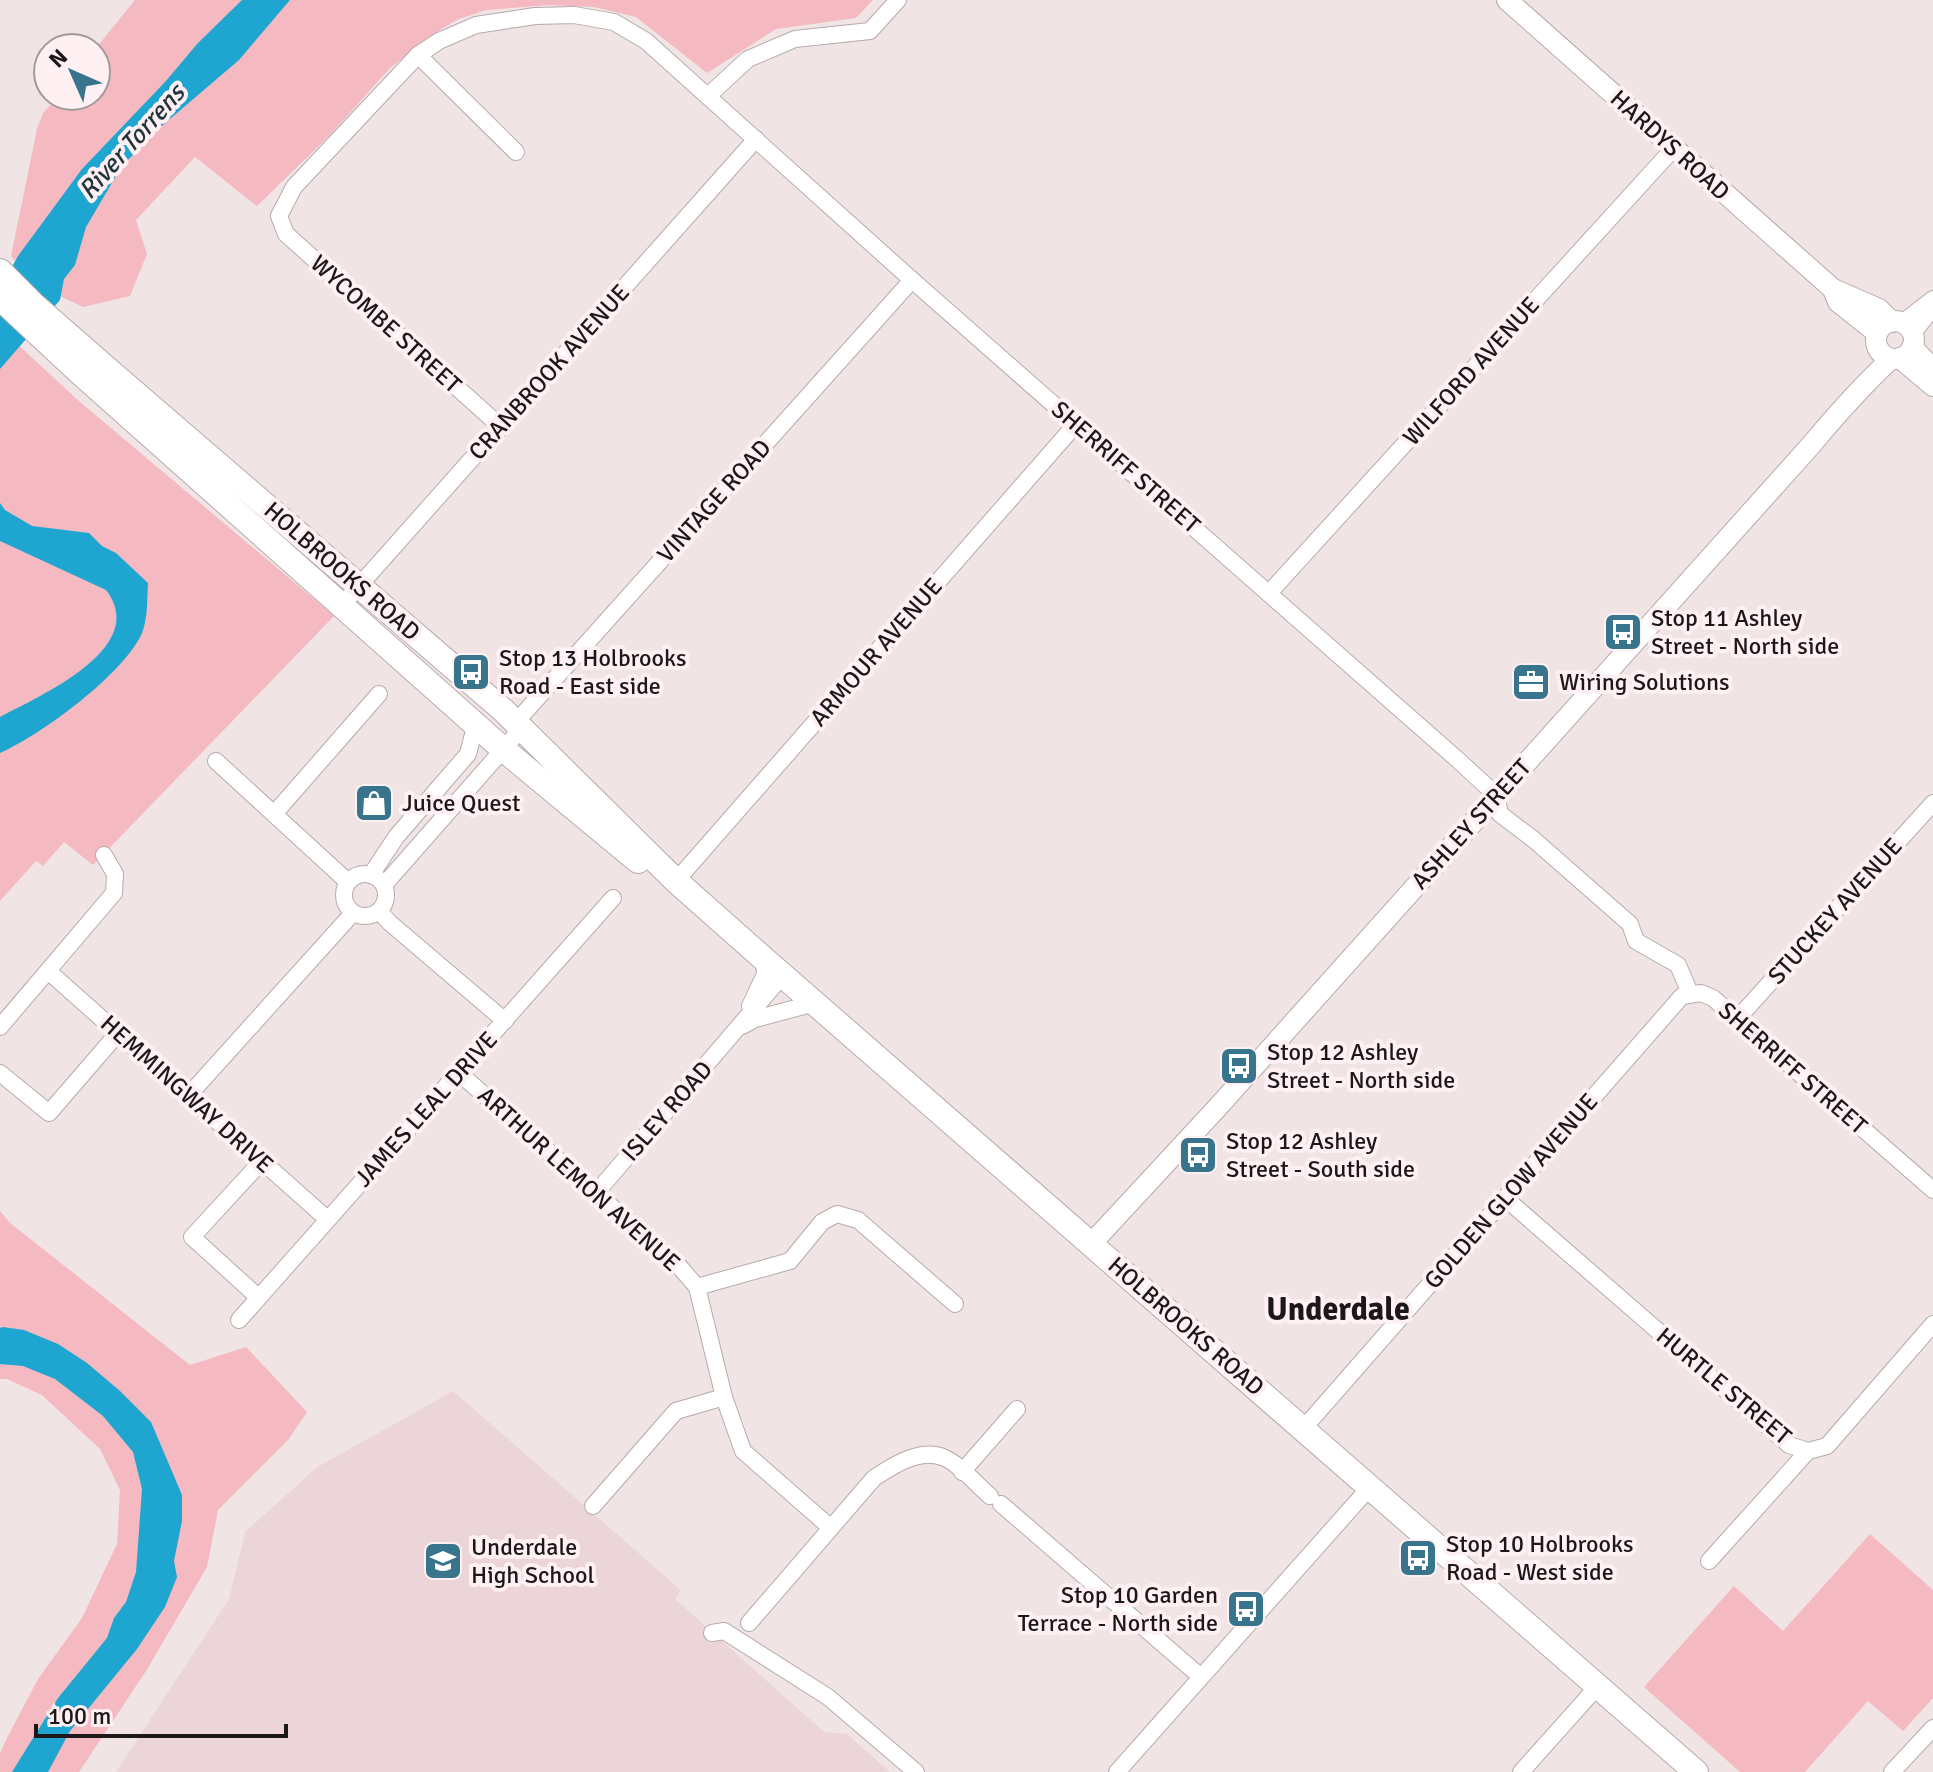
<svg xmlns="http://www.w3.org/2000/svg" width="1933" height="1772" viewBox="0 0 1933 1772" font-family="Signika,sans-serif">
  <style>
    .built { fill: #ebd5d8 }
    .green { fill: #f4b9c1 }
    .water { fill: #1ea6d1 }
    .lines { fill: none; stroke-linecap: round; stroke-linejoin: round }
    .minor-casing { stroke: #b6aaab; stroke-width: 18 }
    .tertiary-casing { stroke: #b6aaab; stroke-width: 22 }
    .primary-casing { stroke: #b6aaab; stroke-width: 26 }
    .minor { stroke: #fff; stroke-width: 16 }
    .tertiary { stroke: #fff; stroke-width: 20 }
    .primary { stroke: #fff; stroke-width: 24 }
    .labels { text-anchor: middle; dominant-baseline: central; stroke-width: 8; stroke-linejoin: round; paint-order: stroke }
    .street-label { font-size: 24px; fill: #1c1718; stroke: #fff1f3 }
    .poi-label { font-size: 24px; fill: #1c1718; stroke: #fff1f3; text-anchor: start }
    .water-label { font-size: 26px; font-style: italic; fill: #1f343c; stroke: #fff1f3 }
    .district-label { font-size: 32px; font-weight: bold; fill: #1c1718; stroke: #fff1f3 }
  </style>
  <rect width="100%" height="100%" fill="#f1e4e5"/>
  <!-- built -->
  <polygon class="built" points="453,1391 681,1590 675,1599 824,1732 847,1734 890,1772 116,1772 229,1599 245,1532 316,1468"/>
  <!-- green -->
  <g class="green">
    <polygon points="135,0 873,0 856,18 776,29 707,73 636,17 594,7 548,5 486,10 459,19 441,29 390,68 330,135 257,206 195,157 136,220 147,254 130,296 83,307 35,284 11,256 37,129 43,113 59,96 96,96 96,48"/>
    <polygon points="0,328 80,402 334,616 93,865 64,842 43,866 36,861 0,901"/>
    <polygon points="0,1211 10,1223 190,1365 246,1347 307,1412 288,1440 218,1510 207,1567 146,1671 79,1772 0,1772 0,1753 7,1738 38,1679 82,1618 117,1544 120,1490 100,1449 42,1395 7,1379 0,1379"/>
    <polygon points="1870,1534 1933,1590 1933,1698 1903,1731 1868,1701 1805,1772 1740,1772 1644,1687 1734,1586 1783,1631"/>
  </g>
  <!-- water -->
  <g class="water">
    <polygon points="242,0 290,0 239,60 157,130 122,166 86,227 75,265 64,279 60,300 0,369 0,289 18,256 82,169 165,82 198,43"/>
    <path d="M 0,503 L 5,510 L 32,526 L 89,533 L 102,546 L 116,553 L 148,583 C 147,599 148,618 142,633 C 124,674 41,735 0,753 L 0,717 C 39,696 151,648 106,590 L 0,541 Z"/>
    <polygon points="3,1327 24,1330 58,1344 87,1363 120,1391 151,1422 182,1495 182,1521 174,1561 177,1577 165,1607 137,1649 70,1731 48,1772 12,1772 58,1698 107,1638 114,1618 126,1602 136,1572 142,1489 133,1452 103,1416 55,1379 23,1366 0,1364 0,1328"/>
  </g>
  <g class="lines">
    <!-- minor casing -->
    <g class="minor-casing">
      <g id="minor">
        <polyline points="418,55 516,152"/>
        <polyline points="709,95 748,59 795,39 870,31 898,0"/>
        <polyline points="1902,323 1933,299"/>
        <polyline points="1912,334 1933,308"/>
        <polyline points="501,427 286,234 279,216 294,187 418,55 439,41 476,25 535,16 574,15 614,22 646,41 912,280 1458,760 1496,795 1500,814 1533,839 1630,924 1636,941 1678,965 1690,993"/>
        <polyline points="1269,593 1673,149"/>
        <polyline points="342,605 756,139"/>
        <polyline points="516,722 912,280"/>
        <polyline points="216,761 348,882"/>
        <polyline points="274,814 379,694"/>
        <circle cx="365" cy="895" r="21"/>
        <polyline points="371,875 396,837 468,754 476,723"/>
        <polyline points="676,881 1076,424"/>
        <polyline points="384,885 522,728"/>
        <polyline points="379,911 390,923 505,1021"/>
        <polyline points="48,971 326,1218"/>
        <polyline points="750,1006 765,974 764,959"/>
        <polyline points="1738,1018 1933,803"/>
        <polyline points="742,1026 755,1019 815,1003"/>
        <polyline points="0,1027 114,893 115,874 104,855"/>
        <polyline points="0,1073 49,1113 119,1032"/>
        <polyline points="459,1073 678,1265 697,1287 724,1397 743,1451 831,1528"/>
        <polyline points="188,1096 353,913"/>
        <polyline points="596,1193 783,975"/>
        <polyline points="1505,1198 1789,1445 1808,1451 1827,1446 1933,1324"/>
        <polyline points="697,1287 790,1261 822,1222 837,1214 858,1220 955,1304"/>
        <polyline points="258,1297 192,1237 262,1161"/>
        <polyline points="239,1320 613,898"/>
        <polyline points="1303,1429 1682,996 1701,993 1713,998 1933,1190"/>
        <polyline points="962,1472 1017,1409"/>
        <polyline points="1001,1504 1201,1677"/>
        <polyline points="593,1506 676,1411 724,1397"/>
        <polyline points="1709,1561 1808,1451"/>
        <path d="M 749,1623 L 874,1478 C 894,1465 921,1447 945,1458 C 959,1464 978,1486 990,1496"/>
        <polyline points="712,1633 724,1631 828,1697 916,1772"/>
        <polyline points="1117,1772 1370,1487"/>
        <polyline points="1521,1772 1597,1687"/>
        <polyline points="1892,1772 1933,1728"/>
      </g>
    </g>
    <!-- tertiary casing -->
    <g class="tertiary-casing">
      <g id="tertiary">
        <polyline points="1507,0 1833,289 1879,309 1892,322"/>
        <polyline points="1833,289 1838,302 1877,333"/>
        <circle cx="1895" cy="340" r="19"/>
        <polyline points="1912,347 1933,369"/>
        <polyline points="1900,358 1933,386"/>
        <path d="M 1091,1244 L 1217,1108 L 1812,444 C 1837,414 1863,385 1891,359"/>
      </g>
    </g>
    <!-- primary casing -->
    <g class="primary-casing">
      <g id="primary">
        <polyline points="0,271 33,304 105,367 503,710 676,881 764,959 1696,1772"/>
        <polyline points="0,298 78,371 504,750 638,861"/>
      </g>
    </g>
    <!-- minor -->
    <use href="#minor" class="minor"/>
    <!-- tertiary -->
    <use href="#tertiary" class="tertiary"/>
    <!-- primary -->
    <use href="#primary" class="primary"/>
  </g>
  <!-- icons -->
  <defs>
    <g id="bus-square" transform="scale(2)"><rect x="-9" y="-9" width="18" height="18" rx="4" fill="#38748b" stroke="#fff1f3"/><path d="M-5-6H5V4H4V6H2V4H-2V6H-4V4H-5ZM-3.5-4V0h7V-4ZM-3.5 1.2v1.5H-2V1.2ZM2 1.2v1.5H3.5V1.2Z" fill="#fff"/></g>
    <g id="office-square" transform="scale(2)"><rect x="-9" y="-9" width="18" height="18" rx="4" fill="#38748b" stroke="#fff1f3"/><path d="M-6-3h4V-5.5h4V-3h4V5H-6ZM-1-4.5V-3h2v-1.5ZM-6 0V1H6V0Z" fill="#fff"/></g>
    <g id="shop-square" transform="scale(2)"><rect x="-9" y="-9" width="18" height="18" rx="4" fill="#38748b" stroke="#fff1f3"/><path d="M-5-2.5h2.3a2.7 3.5 0 0 1 5.4 0H5L5.5 6h-11ZM-1.5-2.5h3a1.5 2.3 0 0 0-3 0Z" fill="#fff"/></g>
    <g id="school-square" transform="scale(2)"><rect x="-9" y="-9" width="18" height="18" rx="4" fill="#38748b" stroke="#fff1f3"/><path d="M0-5L7-2L0 1L-7-2ZM-4 1L0 2.5L4 1V4Q0 6-4 4Z" fill="#fff"/></g>
  </defs>
  <g fill-rule="evenodd">
    <use href="#bus-square" x="1623" y="632"/>
    <use href="#bus-square" x="471" y="672"/>
    <use href="#office-square" x="1531" y="682"/>
    <use href="#shop-square" x="374" y="803"/>
    <use href="#bus-square" x="1239" y="1066"/>
    <use href="#bus-square" x="1198" y="1155"/>
    <use href="#bus-square" x="1418" y="1558"/>
    <use href="#school-square" x="443" y="1561"/>
    <use href="#bus-square" x="1246" y="1609"/>
  </g>
  <g class="labels">
    <!-- street labels -->
    <g class="street-label">
      <text transform="translate(1670 145) rotate(42)">HARDYS ROAD</text>
      <text transform="translate(386 324) rotate(42)">WYCOMBE STREET</text>
      <text transform="translate(1471 371) rotate(-48)">WILFORD AVENUE</text>
      <text transform="translate(549 372) rotate(-48)">CRANBROOK AVENUE</text>
      <text transform="translate(1126 467) rotate(41)">SHERRIFF STREET</text>
      <text transform="translate(714 501) rotate(-48)">VINTAGE ROAD</text>
      <text transform="translate(342 571) rotate(41)">HOLBROOKS ROAD</text>
      <text transform="translate(876 652) rotate(-49)">ARMOUR AVENUE</text>
      <text transform="translate(1471 824) rotate(-48)">ASHLEY STREET</text>
      <text transform="translate(1835 911) rotate(-48)">STUCKEY AVENUE</text>
      <text transform="translate(1793 1068) rotate(41)">SHERRIFF STREET</text>
      <text transform="translate(187 1094) rotate(42)">HEMMINGWAY DRIVE</text>
      <text transform="translate(426 1109) rotate(-48)">JAMES LEAL DRIVE</text>
      <text transform="translate(667 1111) rotate(-49)">ISLEY ROAD</text>
      <text transform="translate(579 1179) rotate(42)">ARTHUR LEMON AVENUE</text>
      <text transform="translate(1511 1191) rotate(-49)">GOLDEN GLOW AVENUE</text>
      <text transform="translate(1186 1326) rotate(41)">HOLBROOKS ROAD</text>
      <text transform="translate(1724 1386) rotate(40)">HURTLE STREET</text>
    </g>
    <!-- poi labels -->
    <g class="poi-label">
      <text x="1651" y="618">Stop 11 Ashley<tspan x="1651" dy="28">Street - North side</tspan></text>
      <text x="499" y="658">Stop 13 Holbrooks<tspan x="499" dy="28">Road - East side</tspan></text>
      <text x="1559" y="682">Wiring Solutions</text>
      <text x="402" y="803">Juice Quest</text>
      <text x="1267" y="1052">Stop 12 Ashley<tspan x="1267" dy="28">Street - North side</tspan></text>
      <text x="1226" y="1141">Stop 12 Ashley<tspan x="1226" dy="28">Street - South side</tspan></text>
      <text x="1446" y="1544">Stop 10 Holbrooks<tspan x="1446" dy="28">Road - West side</tspan></text>
      <text x="471" y="1547">Underdale<tspan x="471" dy="28">High School</tspan></text>
      <text x="1218" y="1595" text-anchor="end">Stop 10 Garden<tspan x="1218" dy="28">Terrace - North side</tspan></text>
    </g>
    <!-- water labels -->
    <g class="water-label">
      <text transform="translate(132 142) rotate(-48)">River Torrens</text>
    </g>
    <!-- district labels -->
    <g class="district-label">
      <text x="1338" y="1309">Underdale</text>
    </g>
  </g>
  <!-- north arrow -->
  <g transform="translate(72 72) rotate(315)"><circle r="38" fill="#fff1f3" stroke="#a49a9b" stroke-width="2"/>
  <path d="M0-6L14 30L0 20L-14 30Z" fill="#38748b"/>
  <text y="-12" font-size="22" font-weight="bold" text-anchor="middle" fill="#1c1718">N</text>
  </g>
  <!-- scale -->
  <path d="M36 1724v12h250v-12" fill="none" stroke="#1c1718" stroke-width="4"/>
  <text x="48" y="1724" font-size="24" fill="#1c1718" stroke="#fff1f3" stroke-width="6" paint-order="stroke">100 m</text>
</svg>
